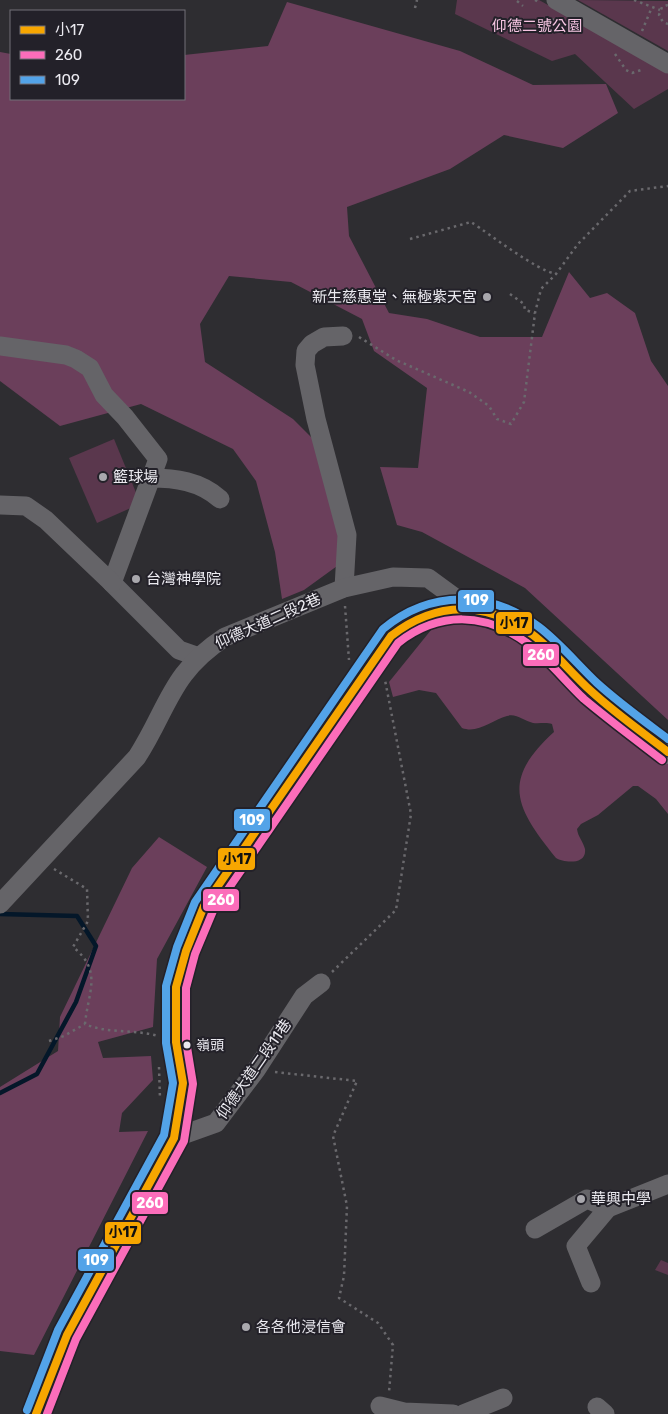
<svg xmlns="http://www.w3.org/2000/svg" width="668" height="1414" viewBox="0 0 668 1414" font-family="Rubik,'Noto Sans TC',sans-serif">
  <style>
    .green { fill: #5a374d }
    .forest { fill: #6b3f5b }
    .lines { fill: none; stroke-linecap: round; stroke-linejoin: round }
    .stream { stroke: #041729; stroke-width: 4.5 }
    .path { stroke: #6a696d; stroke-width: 2.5; stroke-dasharray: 2.5 4; stroke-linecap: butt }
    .minor { stroke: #656468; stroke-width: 19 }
    .major { stroke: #6f6972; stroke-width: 24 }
    .bus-1-casing { stroke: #232129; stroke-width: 11 }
    .bus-2-casing { stroke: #232129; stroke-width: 11 }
    .bus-3-casing { stroke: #232129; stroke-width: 11 }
    .bus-1 { stroke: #f7a600; stroke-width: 8 }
    .bus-2 { stroke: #fb6dba; stroke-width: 8 }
    .bus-3 { stroke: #53a3e8; stroke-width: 8 }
    .poi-dot { fill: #a9a8ad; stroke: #232129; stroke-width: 2 }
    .bus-dot { fill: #ebeaf0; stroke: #232129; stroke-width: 2 }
    .labels { text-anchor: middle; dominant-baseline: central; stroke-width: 4; stroke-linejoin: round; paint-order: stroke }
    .bus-label { font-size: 14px; fill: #ebeaf0; stroke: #232129; text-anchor: start }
    .park-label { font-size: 15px; fill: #f6c5e2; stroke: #232129 }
    .poi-label { font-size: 15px; fill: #ebeaf0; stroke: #232129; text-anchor: start }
    .street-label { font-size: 15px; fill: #ebeaf0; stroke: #232129 }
    .line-badge { stroke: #232129; stroke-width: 2 }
    .badge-label { font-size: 14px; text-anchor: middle; font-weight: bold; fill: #fff }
    .pale-badge-label { font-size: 14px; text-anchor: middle; font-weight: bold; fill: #111 }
  </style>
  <rect width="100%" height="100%" fill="#2e2d31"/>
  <!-- green -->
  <g class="green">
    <polygon points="457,0 539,0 668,72 668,89 634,109 575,54 552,61 455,14"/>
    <polygon points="578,0 668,1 668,51"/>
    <polygon points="114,439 137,495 133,507 97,523 69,458"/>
    <polygon points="661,1260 668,1263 668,1275 655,1270"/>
  </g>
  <!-- forest -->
  <g class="forest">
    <polygon points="287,2 460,51 533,85 606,84 618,113 563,148 504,135 450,169 347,207 349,236 389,313 427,319 480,337 542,337 569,272 590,298 607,293 635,313 651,361 668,386 668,720 525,588 422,532 397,525 380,467 418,468 427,388 374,351 362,319 291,282 229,276 200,324 205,362 293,419 320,446 344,561 304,590 282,599 275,552 256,481 233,449 141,404 60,426 0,381 0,52 11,54 11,99 184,99 184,55 268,46"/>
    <path d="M 459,615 L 517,629 L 668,756 L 668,814 L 656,799 L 638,786 L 633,786 L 598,815 L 581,824 L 577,829 C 578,837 583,841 585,849 C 587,865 564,863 556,858 C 516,808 500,781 554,732 L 552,724 C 546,722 539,724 533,723 C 524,721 516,713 507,716 C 492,720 478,734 462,728 L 436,693 L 419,690 L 393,697 L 389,682 L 431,630 Z"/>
    <polygon points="159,837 207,867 157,959 153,1027 98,1042 103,1058 151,1056 153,1080 122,1113 119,1132 148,1131 34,1355 0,1351 0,1087 58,1051 60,1017 132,868"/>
  </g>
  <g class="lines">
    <!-- stream -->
    <polyline class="stream" points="0,914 77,916 96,946 76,1002 37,1074 0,1093"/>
    <!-- path -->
    <g class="path">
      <polyline points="535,0 540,3"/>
      <polyline points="634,0 660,10"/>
      <polyline points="517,1 523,6"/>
      <polyline points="668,5 662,7 659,15 663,22 668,24"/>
      <polyline points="415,8 417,0"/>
      <polyline points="546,17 554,20 555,18"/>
      <polyline points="642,31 652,7"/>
      <polyline points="615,54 626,70 632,73 644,69"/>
      <path d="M 410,239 L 471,222 C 491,235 536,270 556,274"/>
      <polyline points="510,294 524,304 525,310 535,313"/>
      <polyline points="359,337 396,360 469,392 489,406 497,419 511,424 524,402 535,313 541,289 556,274 578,244 630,191 668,186"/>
      <polyline points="345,606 349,660"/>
      <path d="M 54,869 L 87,889 L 88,921 L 73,947 C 103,971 88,992 85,1024 C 107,1034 135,1029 158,1036"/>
      <polyline points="332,972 396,910 411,814 385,680"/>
      <polyline points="49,1041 64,1036 85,1024"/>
      <polyline points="159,1067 160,1099"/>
      <polyline points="275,1072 357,1081 333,1136 347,1206 344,1276 339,1298 378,1323 393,1345 389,1392"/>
    </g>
    <!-- minor -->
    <g class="minor">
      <polyline points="556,0 668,64"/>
      <polyline points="343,336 324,337 312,344 306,351 305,365 316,419 347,535 344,588"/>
      <polyline points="0,346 66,355 76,359 90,368 104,395 125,417 158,459 112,583 179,650 199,657"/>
      <path d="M 150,478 C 175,478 200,481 220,499"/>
      <polyline points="0,505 26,506 46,520 112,583"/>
      <path d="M 0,904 L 137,757 C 169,707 170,673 225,637 L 344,588 L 393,577 L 428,578 L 469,608"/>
      <polyline points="174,1138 216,1123 256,1070 304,996 321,983"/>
      <polyline points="535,1229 587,1199 608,1208"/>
      <polyline points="591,1283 576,1246 608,1208 668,1184"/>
      <polyline points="380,1406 404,1412 453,1414"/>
      <polyline points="597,1407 605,1414"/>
      <polyline points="463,1414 503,1398"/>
    </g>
    <!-- major -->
    <polyline class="major" points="36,1414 67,1335 174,1138 183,1083 176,1042 176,987 186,951 204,906 353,688 391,636 410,621 432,612 469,608 503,618 533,635 592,692 668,752"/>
    <!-- bus-1 casing -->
    <g class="bus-1-casing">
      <path id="bus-1" d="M 36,1414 L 67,1335 L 174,1138 L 183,1083 L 176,1042 L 176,987 L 186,951 L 204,906 L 391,636 C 436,601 487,600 533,635 C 554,651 571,673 591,691 C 615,713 642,732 668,752"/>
    </g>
    <!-- bus-2 casing -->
    <g class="bus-2-casing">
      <path id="bus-2" d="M 47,1414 L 76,1339 L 184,1141 L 193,1084 L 186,1041 L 186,988 L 195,954 L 213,911 L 398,643 C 439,611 485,612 527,643 C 548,659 565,681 584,699 C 609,720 636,740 662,760"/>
    </g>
    <!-- bus-3 casing -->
    <g class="bus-3-casing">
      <path id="bus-3" d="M 27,1410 L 58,1330 L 164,1135 L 173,1083 L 166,1043 L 166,986 L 177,947 L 195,902 L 383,629 C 430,590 491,590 539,627 C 560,643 578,665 597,683 C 619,703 644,721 668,739"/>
    </g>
    <!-- bus-1 -->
    <use href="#bus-1" class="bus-1"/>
    <!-- bus-2 -->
    <use href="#bus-2" class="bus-2"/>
    <!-- bus-3 -->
    <use href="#bus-3" class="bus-3"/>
  </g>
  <!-- markers -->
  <g class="poi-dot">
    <circle cx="487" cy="297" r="5"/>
    <circle cx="103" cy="477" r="5"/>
    <circle cx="136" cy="579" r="5"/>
    <circle cx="581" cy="1199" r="5"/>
    <circle cx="246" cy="1327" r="5"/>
  </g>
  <circle class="bus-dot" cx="187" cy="1045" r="4.5"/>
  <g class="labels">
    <!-- bus labels -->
    <g class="bus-label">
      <text x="196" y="1045">嶺頭</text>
    </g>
    <!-- park labels -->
    <g class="park-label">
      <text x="537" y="26">仰德二號公園</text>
    </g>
    <!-- poi labels -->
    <g class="poi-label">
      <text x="477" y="297" text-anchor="end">新生慈惠堂、無極紫天宮</text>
      <text x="113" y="477">籃球場</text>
      <text x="146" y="579">台灣神學院</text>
      <text x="591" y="1199">華興中學</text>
      <text x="256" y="1327">各各他浸信會</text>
    </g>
    <!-- street labels -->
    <g class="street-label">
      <text transform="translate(268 621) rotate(-24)">仰德大道二段2巷</text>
      <text transform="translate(254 1069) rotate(-55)">仰德大道二段11巷</text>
    </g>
  </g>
  <g class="line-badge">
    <rect x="457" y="589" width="38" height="24" rx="5" fill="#53a3e8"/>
    <rect x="495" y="611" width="38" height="24" rx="5" fill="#f7a600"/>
    <rect x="522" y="643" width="38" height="24" rx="5" fill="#fb6dba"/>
    <rect x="233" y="808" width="38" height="24" rx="5" fill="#53a3e8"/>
    <rect x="217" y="847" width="39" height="24" rx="5" fill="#f7a600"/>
    <rect x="202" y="888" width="38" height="24" rx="5" fill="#fb6dba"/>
    <rect x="131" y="1191" width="38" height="24" rx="5" fill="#fb6dba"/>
    <rect x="104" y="1221" width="38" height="24" rx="5" fill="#f7a600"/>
    <rect x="77" y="1248" width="38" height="24" rx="5" fill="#53a3e8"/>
  </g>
  <g class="badge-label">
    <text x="476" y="605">109</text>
    <text x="541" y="660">260</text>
    <text x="252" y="825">109</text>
    <text x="221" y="905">260</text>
    <text x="150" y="1208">260</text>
    <text x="96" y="1265">109</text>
  </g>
  <g class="pale-badge-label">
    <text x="514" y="628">小17</text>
    <text x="237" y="864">小17</text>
    <text x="123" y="1237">小17</text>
  </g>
  <!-- legend -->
  <rect x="10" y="10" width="175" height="90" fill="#232129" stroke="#737179"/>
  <rect x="20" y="26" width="25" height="8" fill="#f7a600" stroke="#737179"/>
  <text x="55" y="35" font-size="15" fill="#ebeaf0">小17</text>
  <rect x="20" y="51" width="25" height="8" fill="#fb6dba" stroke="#737179"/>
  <text x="55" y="60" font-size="15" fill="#ebeaf0">260</text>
  <rect x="20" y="76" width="25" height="8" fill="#53a3e8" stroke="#737179"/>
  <text x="55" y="85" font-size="15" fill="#ebeaf0">109</text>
</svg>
